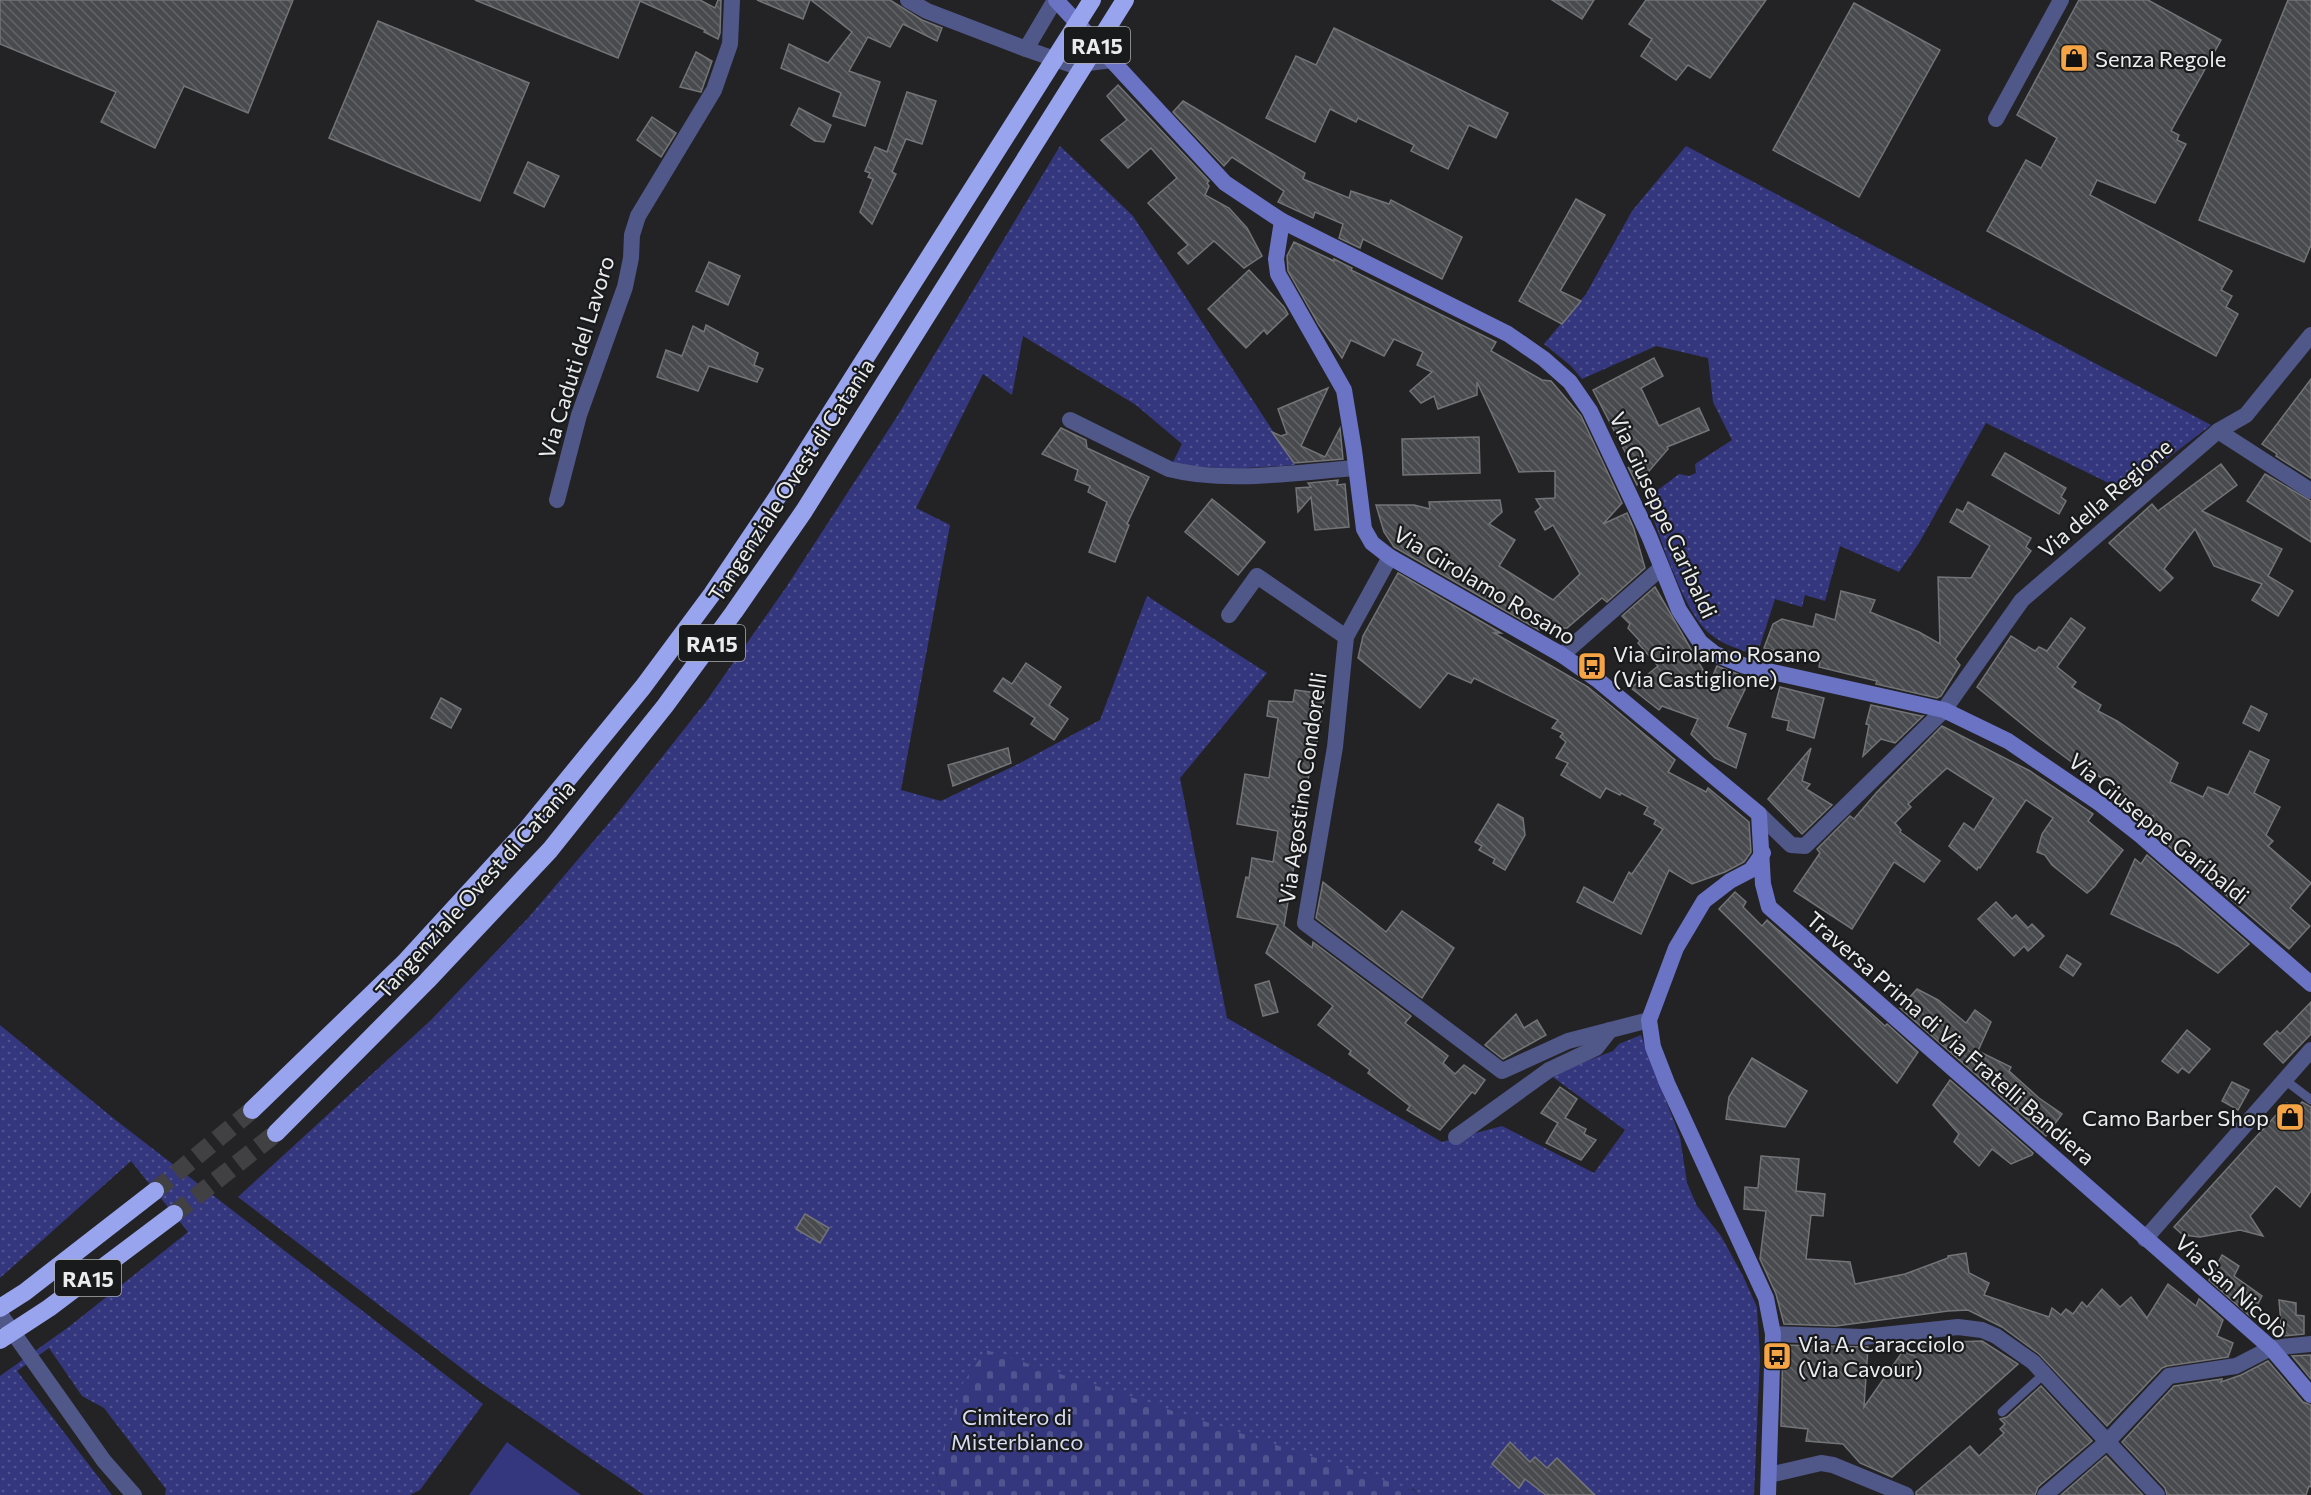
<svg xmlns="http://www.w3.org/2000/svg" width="2311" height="1495" viewBox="0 0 2311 1495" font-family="Commissioner,sans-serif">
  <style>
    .grass { fill: url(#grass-dots) }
    .cemetery { fill: url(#cemetery-stones) }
    .park { fill: #34377e }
    .building { fill: url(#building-back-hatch); stroke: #737477; stroke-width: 1.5 }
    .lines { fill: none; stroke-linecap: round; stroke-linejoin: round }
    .motorway-tunnel { stroke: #414144; stroke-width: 18; stroke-dasharray: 18 9; stroke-linecap: butt }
    .service { stroke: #505789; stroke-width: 9 }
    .minor { stroke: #505789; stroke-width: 16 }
    .tertiary { stroke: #505789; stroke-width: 16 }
    .secondary { stroke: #6a73c4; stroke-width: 16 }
    .motorway { stroke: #99a4ef; stroke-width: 18 }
    .labels { text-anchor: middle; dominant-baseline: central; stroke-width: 4.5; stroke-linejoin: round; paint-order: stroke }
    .shield { fill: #191a1c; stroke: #acadae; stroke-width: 1.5 }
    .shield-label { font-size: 21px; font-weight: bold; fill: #ebeced }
    .poi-label { font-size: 22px; fill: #ebeced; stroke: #191a1c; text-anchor: start }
    .street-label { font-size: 22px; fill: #ebeced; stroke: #191a1c }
    .park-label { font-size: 22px; fill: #d8dcf2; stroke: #191a1c }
  </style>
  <defs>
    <pattern id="grass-dots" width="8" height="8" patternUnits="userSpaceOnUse" patternTransform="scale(1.5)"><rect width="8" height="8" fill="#34377e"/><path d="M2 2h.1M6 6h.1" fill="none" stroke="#525491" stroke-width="1.8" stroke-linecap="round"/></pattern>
    <pattern id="cemetery-stones" width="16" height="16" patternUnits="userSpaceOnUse" patternTransform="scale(1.5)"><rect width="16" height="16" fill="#34377e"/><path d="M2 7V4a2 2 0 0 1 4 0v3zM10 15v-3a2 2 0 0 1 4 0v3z" fill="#525491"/></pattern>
    <pattern id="building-back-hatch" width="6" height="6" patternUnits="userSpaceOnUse" patternTransform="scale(1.5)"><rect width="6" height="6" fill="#494a4d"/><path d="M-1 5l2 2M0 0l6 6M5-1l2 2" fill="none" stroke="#636467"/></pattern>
  </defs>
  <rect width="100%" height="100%" fill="#232326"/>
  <!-- grass -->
  <g class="grass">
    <polygon points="1060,146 1133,216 1295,465 1229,469 1180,465 1173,462 1182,444 1136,405 1023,336 1012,395 983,374 916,508 950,525 901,790 941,801 1020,763 1100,720 1147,596 1267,673 1180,778 1227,1018 1442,1142 1502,1126 1594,1173 1625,1130 1550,1075 1613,1051 1619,1044 1641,1035 1680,1137 1687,1183 1697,1206 1721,1236 1743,1276 1757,1307 1760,1358 1754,1495 1417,1495 1414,1489 936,1473 941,1495 644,1495 477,1380 238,1197 431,1020 529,917 620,810 705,703 787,586 898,415"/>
    <path d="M 1686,146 L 2211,425 L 2125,491 L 1986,423 L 1919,543 L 1899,572 L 1840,546 L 1825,601 L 1805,595 L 1802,607 L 1775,599 L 1757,655 C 1741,650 1723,645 1710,634 C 1682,611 1660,534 1646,499 L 1679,474 L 1689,476 L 1696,473 L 1695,464 L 1732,440 L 1713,402 L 1708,358 L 1656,346 L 1582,379 L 1571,366 L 1544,344 L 1586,294 L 1632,211 Z"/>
    <polygon points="0,1025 113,1118 483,1404 420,1490 410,1495 165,1495 166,1489 104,1408 82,1396 49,1348 17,1371 112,1495 0,1495 0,1376 70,1326 188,1232 131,1161 0,1278"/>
  </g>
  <!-- cemetery -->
  <polygon class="cemetery" points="986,1350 1414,1490 1417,1495 941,1495 936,1473 963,1383"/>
  <!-- park -->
  <polygon class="park" points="507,1442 581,1495 469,1495"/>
  <!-- building -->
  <g class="building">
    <polygon points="0,0 293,0 248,113 184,86 155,148 101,122 116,92 0,44"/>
    <polygon points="475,0 700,0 715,8 718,0 721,0 720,33 718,39 704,32 705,30 640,1 618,58"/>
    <polygon points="757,0 810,0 803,19"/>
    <polygon points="811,0 890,0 922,20 942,28 937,41 903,24 890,47 868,37 849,71 880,82 865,126 833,116 841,93 781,68 789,44 828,63 852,32"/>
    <polygon points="1552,0 1594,0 1582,19"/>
    <polygon points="1646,0 1766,0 1710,78 1688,65 1676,80 1641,56 1652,39 1629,24"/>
    <polygon points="2079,0 2148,0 2221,40 2171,131 2179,135 2177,140 2186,144 2155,203 2097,180 2090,195 2232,271 2221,290 2232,296 2226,307 2238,314 2216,356 1987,231 2026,160 2041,168 2057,138 2017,115"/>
    <polygon points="2288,0 2311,0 2311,245 2304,262 2199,220"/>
    <polygon points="1854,3 1940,50 1859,197 1773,150"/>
    <polygon points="378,21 529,83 480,201 329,138"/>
    <polygon points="1334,28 1508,113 1496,138 1469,125 1448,169 1411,151 1414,145 1358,118 1356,122 1330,109 1315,142 1266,118 1296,56 1316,65"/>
    <polygon points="696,52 712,61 701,92 680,87"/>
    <polygon points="1118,85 1209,181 1207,183 1209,186 1205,195 1229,208 1247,228 1262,256 1244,268 1214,241 1188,264 1178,253 1188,245 1148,203 1177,178 1151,148 1128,168 1101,140 1127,120 1107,96"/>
    <polygon points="907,92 936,101 922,144 906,139 892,172 896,174 872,224 860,212 873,179 868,177 870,173 865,171 875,147 887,152"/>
    <polygon points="1183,101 1305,173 1303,179 1349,198 1351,191 1389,204 1391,200 1462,237 1442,279 1363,239 1360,248 1339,238 1343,224 1315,212 1313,218 1278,202 1284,191 1232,157 1224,166 1173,112"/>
    <polygon points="799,108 831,125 824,142 815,141 791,125"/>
    <polygon points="652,117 676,133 661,157 637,140"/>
    <polygon points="528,162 559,176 544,207 514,193"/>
    <polygon points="1576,199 1605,215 1560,291 1581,301 1562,324 1519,301"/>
    <polygon points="1294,242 1334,261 1334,259 1352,268 1351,270 1496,342 1491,351 1542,380 1551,381 1581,416 1622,503 1603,524 1627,513 1634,529 1645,568 1607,602 1602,598 1567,628 1539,630 1394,547 1384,532 1376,505 1414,505 1430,509 1429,502 1500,500 1502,512 1489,524 1515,540 1499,566 1553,600 1580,574 1553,525 1545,530 1535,512 1541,507 1536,499 1555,498 1555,471 1519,472 1477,382 1477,395 1438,409 1434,396 1421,403 1410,391 1432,372 1417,365 1423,352 1394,339 1384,356 1351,340 1342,358 1319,325 1288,271 1287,256"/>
    <polygon points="709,262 740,276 728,305 696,291"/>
    <polygon points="1249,270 1284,307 1288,314 1267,334 1264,330 1246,348 1208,309"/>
    <polygon points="706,325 758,353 754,365 763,369 757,382 709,366 698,391 657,377 666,350 682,356 693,326 704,332"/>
    <polygon points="1654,358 1663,376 1641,388 1659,426 1699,408 1709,430 1667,447 1668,449 1637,485 1628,467 1630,469 1633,467 1593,390"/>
    <polygon points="2311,379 2311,478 2276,456 2277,454 2262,444"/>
    <polygon points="1328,388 1301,446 1325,457 1340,428 1343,459 1294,463 1272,432 1281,436 1287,434 1278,409"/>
    <polygon points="1061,428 1086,440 1087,448 1149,477 1127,524 1129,525 1115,562 1089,552 1107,502 1088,492 1090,486 1075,480 1078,470 1042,454"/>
    <polygon points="1479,437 1480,473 1403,475 1402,439"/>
    <polygon points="2005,453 2066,488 2061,497 2066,501 2059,514 1992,475"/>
    <polygon points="2221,464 2237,485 2202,511 2282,549 2268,576 2293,591 2278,616 2252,600 2262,584 2214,566 2195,529 2164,569 2173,578 2160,591 2109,543 2152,504 2158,511"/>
    <polygon points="2265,474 2311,501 2311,542 2247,501"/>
    <polygon points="1338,480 1337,485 1345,484 1349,527 1315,530 1311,497 1298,512 1296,488 1311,487 1308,483"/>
    <polygon points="1212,499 1265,542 1238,575 1185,532"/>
    <polygon points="1968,502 2031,538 2026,547 2031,551 1955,659 1960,665 1941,696 1937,698 1876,684 1877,681 1819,667 1820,662 1764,648 1773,624 1782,619 1813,627 1816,614 1835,620 1841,591 1875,600 1870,612 1919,632 1940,644 1938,577 1971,578 1990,546 1950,522 1957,509 1963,512"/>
    <polygon points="1398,573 1501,633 1494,633 1588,687 1611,706 1675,760 1668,772 1706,792 1708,788 1749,822 1751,852 1744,862 1725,872 1692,884 1669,870 1641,934 1577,902 1584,887 1613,903 1629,872 1632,874 1663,829 1654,824 1656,820 1644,814 1648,807 1621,793 1620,795 1606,788 1600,798 1561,775 1568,763 1556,758 1566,742 1560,737 1563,733 1552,728 1558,720 1474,678 1471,683 1448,673 1420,708 1358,658 1363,636"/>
    <polygon points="1655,587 1710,682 1717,666 1750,679 1727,727 1746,734 1736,768 1715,758 1691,734 1698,719 1662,706 1659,710 1631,688 1658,666 1638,643 1640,641 1628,628 1630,624 1622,616"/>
    <polygon points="2071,618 2085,628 2057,667 2076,682 2072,687 2101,705 2098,711 2117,721 2178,763 2170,782 2203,797 2208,787 2228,795 2250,751 2269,760 2254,793 2280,807 2266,835 2273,841 2268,846 2311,883 2290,908 2310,926 2289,949 2148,828 2154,816 2153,815 2144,825 2108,797 2114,787 2075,759 2073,763 2038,737 1977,687 2011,636 2035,651 2039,647 2047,651"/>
    <polygon points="1026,663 1061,687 1049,705 1068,719 1054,740 1031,724 1035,718 994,691 1003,678 1012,684"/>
    <polygon points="1780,687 1824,698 1814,738 1787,730 1789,721 1772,717"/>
    <polygon points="1295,690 1325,694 1316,750 1313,750 1284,926 1312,948 1313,942 1411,1016 1405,1023 1448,1056 1443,1063 1455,1074 1464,1065 1485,1080 1475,1094 1472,1092 1440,1130 1407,1110 1410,1106 1368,1073 1370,1070 1349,1054 1351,1051 1318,1025 1333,1006 1266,953 1278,925 1237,917 1246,877 1249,878 1252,858 1273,862 1278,831 1237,824 1245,774 1269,778 1278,718 1267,716 1269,701 1293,702"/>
    <polygon points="441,698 461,709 451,728 431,718"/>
    <polygon points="1871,705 1921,716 1923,716 1895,743 1881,739 1863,756 1869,725 1866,724"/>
    <polygon points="2251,706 2267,714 2259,731 2243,723"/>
    <polygon points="1942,726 2030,771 2093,814 2088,821 2123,850 2094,887 2087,893 2052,865 2045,855 2037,852 2042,834 2053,818 2026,800 1980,868 1978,867 1977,870 1949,846 1964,823 1974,830 1994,798 1947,768 1908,804 1911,807 1895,823 1901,830 1900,832 1940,861 1924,882 1894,862 1852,929 1794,891 1820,853 1817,849 1850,816 1854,819 1877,792"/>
    <polygon points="1008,748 1011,763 953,786 948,765"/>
    <polygon points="1811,748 1802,781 1810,784 1806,789 1832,805 1802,834 1768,799"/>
    <polygon points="1498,804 1523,818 1525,835 1505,870 1493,863 1495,859 1479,850 1482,846 1475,842"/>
    <polygon points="2147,855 2249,944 2218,973 2178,946 2111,914 2135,859 2141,864"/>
    <polygon points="1323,882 1386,932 1402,911 1454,948 1422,998 1316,918"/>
    <polygon points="1735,892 1746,902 1743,907 1762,926 1767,920 1885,1026 1887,1024 1918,1052 1897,1083 1719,909"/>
    <polygon points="1996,902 2012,919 2016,915 2028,928 2032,924 2044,936 2028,951 2024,946 2014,956 1978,919"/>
    <polygon points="2067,955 2081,964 2073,976 2060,967"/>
    <polygon points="1269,981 1278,1012 1263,1016 1255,985"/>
    <polygon points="1917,989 1938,1000 1966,1023 1975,1010 1991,1022 1978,1051 2011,1067 2009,1071 2039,1098 2062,1114 2046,1136 1900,1008"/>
    <polygon points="2311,1002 2311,1034 2283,1063 2264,1044 2277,1031 2280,1034"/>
    <polygon points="1516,1014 1524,1028 1537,1020 1546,1035 1503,1059 1485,1045"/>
    <polygon points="2187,1030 2210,1049 2189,1073 2182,1068 2178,1073 2162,1061"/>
    <polygon points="1752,1058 1807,1091 1785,1127 1726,1119 1729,1097"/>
    <polygon points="1950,1080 2033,1153 2032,1155 2011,1164 1992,1149 1979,1166 1954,1142 1959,1134 1933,1105"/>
    <polygon points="2232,1082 2249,1090 2238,1110 2222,1101"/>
    <polygon points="1560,1087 1577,1099 1565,1118 1586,1129 1584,1134 1596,1140 1581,1160 1546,1143 1558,1123 1541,1113"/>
    <polygon points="2302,1102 2311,1107 2311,1191 2300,1207 2276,1186 2250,1216 2263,1236 2240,1230 2200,1237 2183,1235 2174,1227 2287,1103 2295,1110"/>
    <polygon points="1761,1156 1799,1159 1796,1191 1825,1194 1823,1216 1811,1215 1806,1259 1850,1262 1855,1284 1905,1274 1948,1258 1948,1256 1966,1253 1969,1273 1989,1283 1984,1295 2049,1317 2052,1308 2061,1315 2066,1309 2073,1314 2082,1302 2087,1307 2102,1289 2120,1307 2131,1297 2147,1318 2168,1284 2196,1306 2199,1299 2223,1320 2217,1336 2233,1343 2228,1357 2167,1366 2162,1368 2107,1426 2039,1354 2002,1327 1968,1310 1948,1311 1836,1326 1784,1324 1776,1294 1760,1259 1766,1211 1744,1209 1745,1187 1758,1188"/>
    <polygon points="805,1214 829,1228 820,1243 796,1229"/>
    <polygon points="2222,1255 2239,1266 2234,1276 2262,1296 2251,1317 2209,1280"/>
    <polygon points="2279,1300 2296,1303 2296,1315 2304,1316 2304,1334 2282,1336"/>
    <polygon points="1982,1341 2018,1364 1892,1477 1860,1463 1843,1444 1806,1441 1808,1429 1781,1426 1783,1345 1868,1347 1864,1407 1903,1351 1912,1355 1920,1343"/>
    <polygon points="2311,1355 2311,1379 2292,1356"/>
    <polygon points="2268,1361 2303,1402 2311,1405 2311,1487 2309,1486 2306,1495 2167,1495 2165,1488 2122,1442 2174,1386 2222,1379 2221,1382 2241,1375"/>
    <polygon points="2041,1386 2092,1441 2038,1487 2035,1495 1916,1495 1916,1492 1970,1446 1979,1456 2004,1433 2000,1429 2005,1424 2000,1419 2007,1417"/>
    <polygon points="1510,1442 1530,1462 1535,1457 1547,1468 1557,1458 1595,1495 1546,1495 1525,1479 1519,1488 1492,1464"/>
    <polygon points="2106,1456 2143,1495 2061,1495"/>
  </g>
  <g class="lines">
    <!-- motorway-tunnel -->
    <g class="motorway-tunnel">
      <polyline points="155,1191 252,1110"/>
      <polyline points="174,1214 276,1133"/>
    </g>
    <!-- service -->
    <g class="service">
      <polyline points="2285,1080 2311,1100"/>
      <polyline points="2002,1412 2044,1374"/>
    </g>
    <!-- minor -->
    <g class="minor">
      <polyline points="908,0 927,11 1026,49 1055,0"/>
      <polyline points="1026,49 1072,65 1112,60"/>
      <polyline points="1996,119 2061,0"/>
      <path d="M 1070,420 L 1169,469 C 1226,484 1298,472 1356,468"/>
      <polyline points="2218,431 2311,491"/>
      <polyline points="557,500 579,415 625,287 631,258 632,235 638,216 714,90 730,44 732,0"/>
      <polyline points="1390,557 1346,637 1335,747 1305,923 1502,1071 1568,1041 1649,1020"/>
      <polyline points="1229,615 1257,576 1346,637"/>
      <polyline points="1562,655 1661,568"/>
      <polyline points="1759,814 1791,845 1805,846 1944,710 2022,600 2218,431 2246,415 2311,335"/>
      <polyline points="1456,1137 1549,1070 1596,1048 1610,1030"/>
      <polyline points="2145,1239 2311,1050"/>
      <polyline points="0,1314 104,1461 134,1495"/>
      <polyline points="1773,1334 1864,1337 1958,1327 1982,1330 1996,1336 2033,1362 2157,1495"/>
      <polyline points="2045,1495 2108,1441 2169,1376 2236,1366 2271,1348 2311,1344"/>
    </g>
    <!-- tertiary -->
    <polyline class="tertiary" points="1769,1475 1821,1463 1833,1465 1906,1495"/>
    <!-- secondary -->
    <g class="secondary">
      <polyline points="1056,0 1225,183 1282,221 1508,334 1544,359 1570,382 1590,411 1649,536 1679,610 1700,642 1715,654 1745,666 1944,710 2008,741 2099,803 2140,835 2311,984"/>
      <polyline points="1282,221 1276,259 1278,274 1344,390 1354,450 1364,529 1372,543 1390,557 1562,655 1599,681 1759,814 1763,884 1769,907 2271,1348 2311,1395"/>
      <polyline points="1763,853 1751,870 1730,881 1704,901 1676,948 1649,1020 1653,1047 1667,1083 1766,1298 1773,1334 1768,1495"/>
    </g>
    <!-- motorway -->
    <g class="motorway">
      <polyline points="252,1110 404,963 527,829 643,687 712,594 778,496 1092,0"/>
      <polyline points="276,1133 427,981 550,850 665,706 734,612 804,511 1125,0"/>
      <polyline points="0,1308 25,1292 155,1191"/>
      <polyline points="0,1340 49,1308 174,1214"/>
    </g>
  </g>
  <!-- icons -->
  <defs>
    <g id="shop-square" transform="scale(1.5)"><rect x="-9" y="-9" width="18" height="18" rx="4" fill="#f4a444" stroke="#191a1c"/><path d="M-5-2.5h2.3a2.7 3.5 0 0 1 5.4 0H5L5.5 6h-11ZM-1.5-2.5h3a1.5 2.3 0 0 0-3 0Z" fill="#111"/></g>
    <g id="bus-square" transform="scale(1.5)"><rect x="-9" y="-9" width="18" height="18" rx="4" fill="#f4a444" stroke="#191a1c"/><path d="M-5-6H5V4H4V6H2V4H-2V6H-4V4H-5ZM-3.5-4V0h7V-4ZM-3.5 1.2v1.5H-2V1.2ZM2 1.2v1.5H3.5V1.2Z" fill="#111"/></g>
  </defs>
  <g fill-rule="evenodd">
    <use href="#shop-square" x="2074" y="58"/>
    <use href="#bus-square" x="1592" y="666"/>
    <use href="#shop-square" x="2290" y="1117"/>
    <use href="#bus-square" x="1777" y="1356"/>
  </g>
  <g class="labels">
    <!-- shield labels -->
    <g class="shield">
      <rect x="1064" y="27" width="66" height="36" rx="4.5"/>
      <rect x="679" y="625" width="66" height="36" rx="4.5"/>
      <rect x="55" y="1260" width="66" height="36" rx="4.5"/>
    </g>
    <g class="shield-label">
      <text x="1097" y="45">RA15</text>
      <text x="712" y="643">RA15</text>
      <text x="88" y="1278">RA15</text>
    </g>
    <!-- poi labels -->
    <g class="poi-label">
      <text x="2095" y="58">Senza Regole</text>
      <text x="1613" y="653">Via Girolamo Rosano<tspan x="1613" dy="25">(Via Castiglione)</tspan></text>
      <text x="2269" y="1117" text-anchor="end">Camo Barber Shop</text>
      <text x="1798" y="1343">Via A. Caracciolo<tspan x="1798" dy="25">(Via Cavour)</tspan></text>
    </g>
    <!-- street labels -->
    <g class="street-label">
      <text transform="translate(576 357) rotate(-73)">Via Caduti del Lavoro</text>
      <text transform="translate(791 480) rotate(-57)">Tangenziale Ovest di Catania</text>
      <text transform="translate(2105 498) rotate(-41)">Via della Regione</text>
      <text transform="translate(1664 515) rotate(65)">Via Giuseppe Garibaldi</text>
      <text transform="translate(1485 585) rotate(31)">Via Girolamo Rosano</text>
      <text transform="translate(1302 788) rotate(-82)">Via Agostino Condorelli</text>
      <text transform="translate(2159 828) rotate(39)">Via Giuseppe Garibaldi</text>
      <text transform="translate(475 889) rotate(-48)">Tangenziale Ovest di Catania</text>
      <text transform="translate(1951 1038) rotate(41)">Traversa Prima di Via Fratelli Bandiera</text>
      <text transform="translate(2232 1286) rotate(42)">Via San Nicolò</text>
    </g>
    <!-- park labels -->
    <g class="park-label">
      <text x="1017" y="1416">Cimitero di<tspan x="1017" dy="25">Misterbianco</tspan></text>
    </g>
  </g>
</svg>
